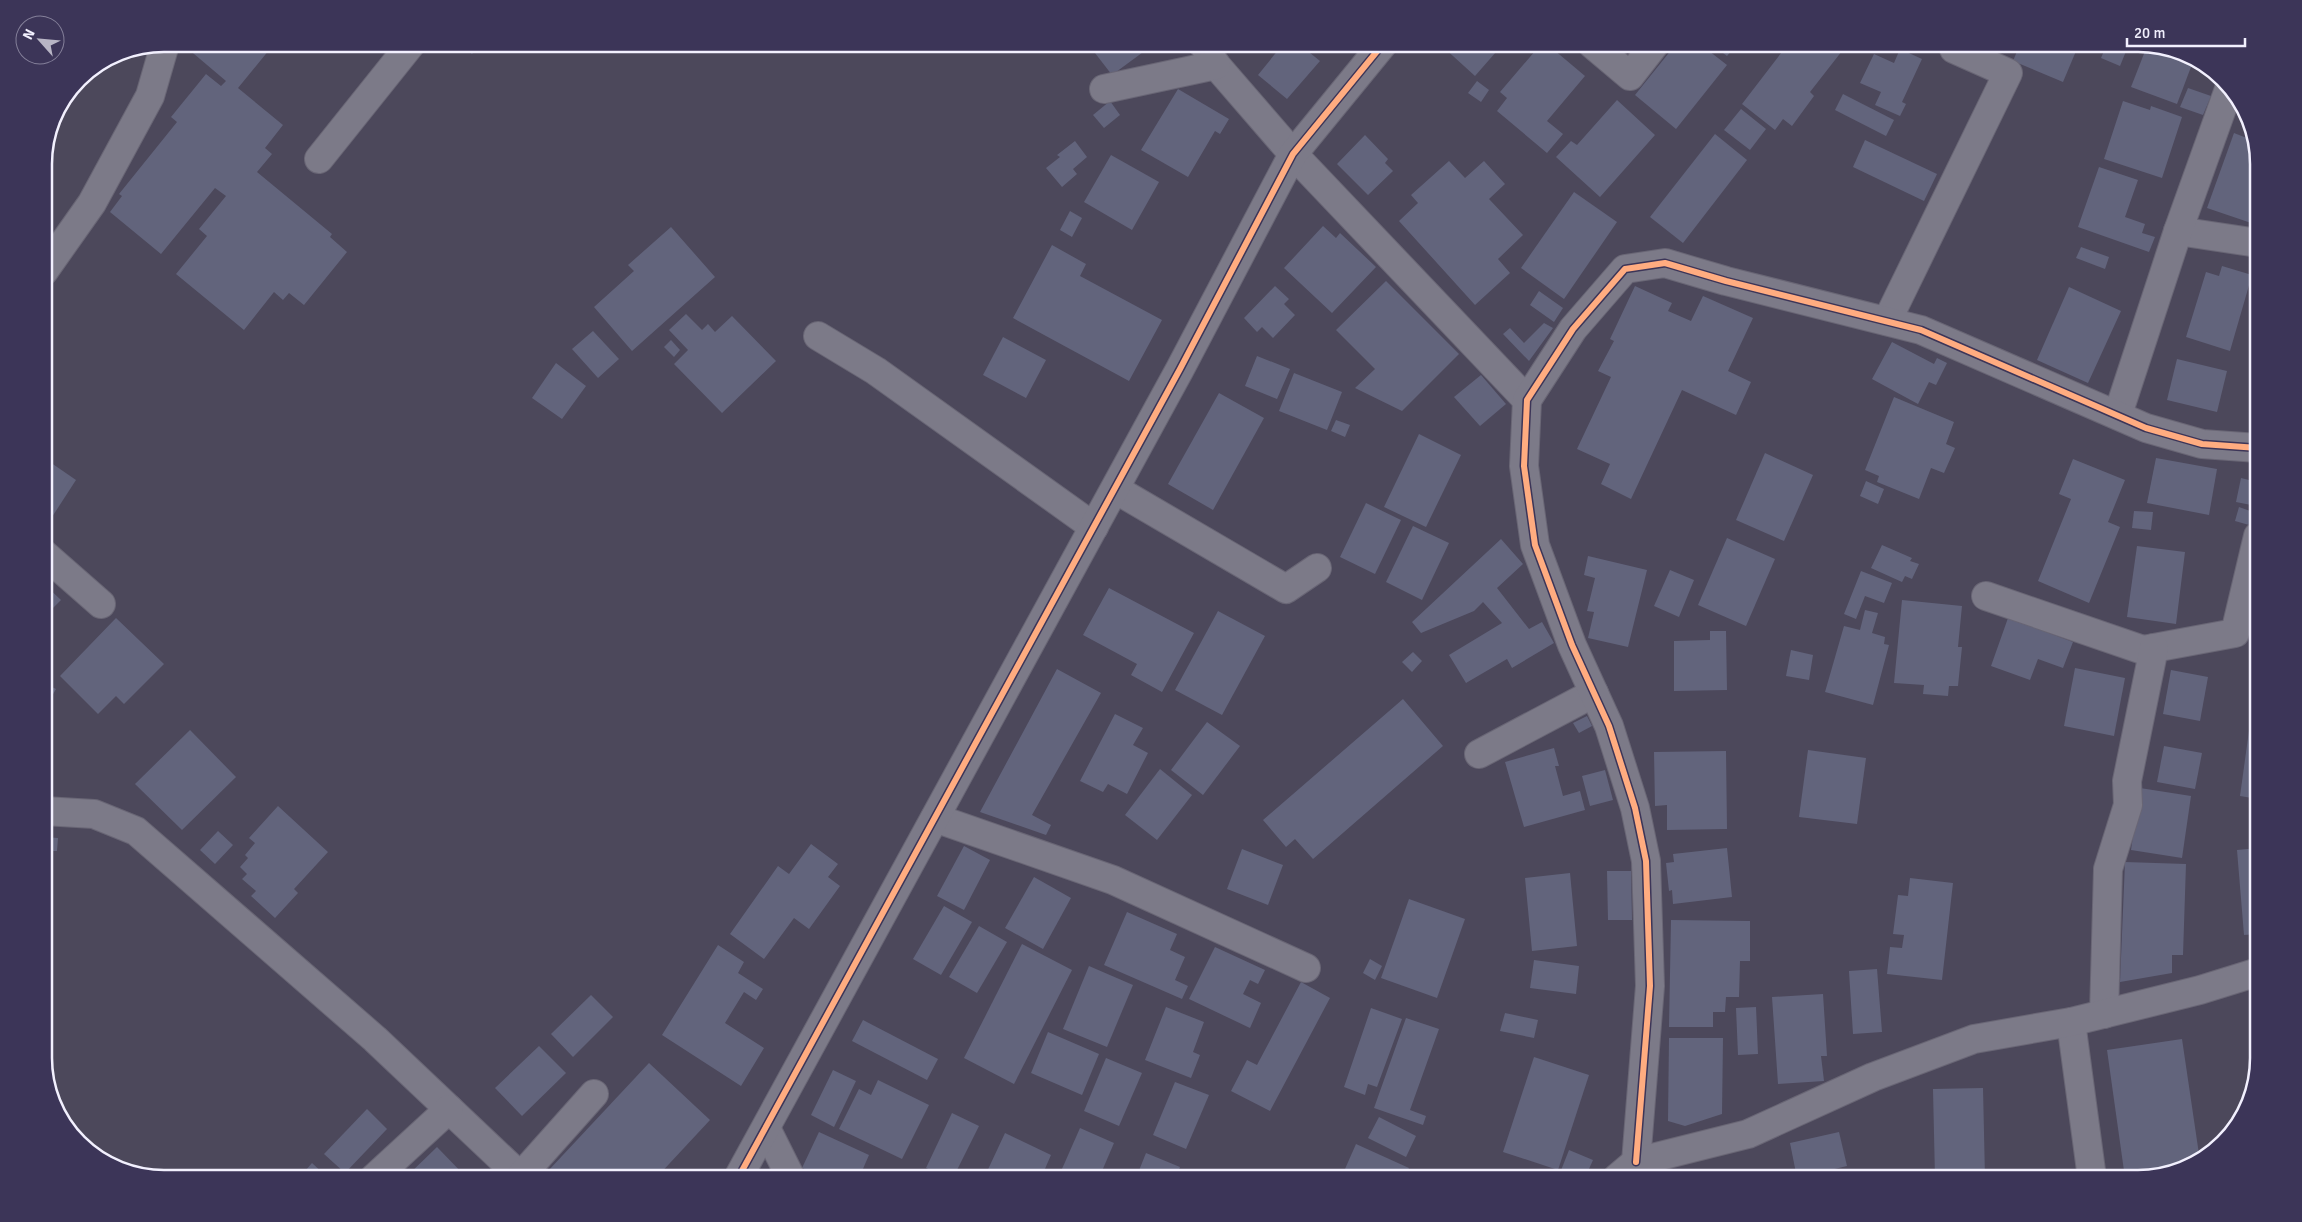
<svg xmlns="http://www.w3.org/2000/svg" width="2302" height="1222" viewBox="0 0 2302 1222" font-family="Signika,sans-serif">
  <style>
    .building { fill: #62647c }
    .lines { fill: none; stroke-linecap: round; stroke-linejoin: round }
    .street-casing { stroke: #696675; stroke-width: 30 }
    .secondary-casing { stroke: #696675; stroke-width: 30 }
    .street { stroke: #7c7a88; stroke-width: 28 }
    .secondary { stroke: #7c7a88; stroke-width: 28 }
    .cycleway-casing { stroke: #3c3558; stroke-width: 9 }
    .cycleway { stroke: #ffac80; stroke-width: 6 }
    .rim { fill: none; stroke: #f2f0fe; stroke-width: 2.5 }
  </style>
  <rect width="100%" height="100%" fill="#4c485b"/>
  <!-- building -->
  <g class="building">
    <polygon points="191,44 274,44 238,88 283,125 265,148 272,154 257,172 332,234 330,237 347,252 304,305 289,293 283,300 274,292 244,330 176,274 207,236 199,229 226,196 215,188 161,254 110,212 122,196 119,194 177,122 171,117 206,74 221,86 226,81 187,48"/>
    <polygon points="459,44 481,44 472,54"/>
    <polygon points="1088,44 1154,44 1112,75"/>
    <polygon points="1283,44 1299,44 1320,61 1287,99 1258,75"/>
    <polygon points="1444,44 1503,44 1475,76 1442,46"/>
    <polygon points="1541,44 1547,44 1585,76 1547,121 1563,134 1547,153 1497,111 1507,98 1500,92"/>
    <polygon points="1676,44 1700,44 1727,65 1676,129 1635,95"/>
    <polygon points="1711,44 1737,44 1727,56"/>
    <polygon points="1788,44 1832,44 1842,51 1810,92 1814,96 1792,126 1783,119 1775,130 1742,104"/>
    <polygon points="2020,44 2079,44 2063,82 2013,61"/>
    <polygon points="2107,44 2129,44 2120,66 2101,58"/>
    <polygon points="2147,46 2191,56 2194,59 2177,104 2131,87"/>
    <polygon points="1900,49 1922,59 1902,102 1906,104 1900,116 1875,105 1881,92 1860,83 1874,54 1894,63"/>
    <polygon points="1477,81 1489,90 1481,102 1468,93"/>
    <polygon points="2188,88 2211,96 2203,115 2180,107"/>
    <polygon points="1178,89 1229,119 1220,134 1215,131 1188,177 1141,150"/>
    <polygon points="1843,94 1894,120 1886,136 1835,110"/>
    <polygon points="1617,100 1655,135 1600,197 1556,157 1571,141 1577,145"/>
    <polygon points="1110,101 1120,115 1104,128 1093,115"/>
    <polygon points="2123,101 2150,110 2151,106 2182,117 2162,178 2104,159"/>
    <polygon points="1741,109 1766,129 1750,150 1724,130"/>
    <polygon points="2234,133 2252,140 2258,157 2257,225 2207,208"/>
    <polygon points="1715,134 1747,160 1683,243 1650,217"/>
    <polygon points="1365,135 1388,159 1385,163 1393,171 1368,195 1337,164"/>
    <polygon points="1865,140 1937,174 1924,201 1853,167"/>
    <polygon points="1075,141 1087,157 1073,169 1077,174 1062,187 1046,168 1060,157 1057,155"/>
    <polygon points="1111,155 1159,182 1132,230 1084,202"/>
    <polygon points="1449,161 1465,178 1484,161 1505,184 1489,199 1523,235 1498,259 1510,273 1475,305 1399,221 1418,203 1411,195"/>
    <polygon points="2099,167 2138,180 2125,217 2145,224 2142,233 2155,237 2149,252 2078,227"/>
    <polygon points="1574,192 1617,222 1564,299 1521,268"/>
    <polygon points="1070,211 1082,218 1072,237 1060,230"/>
    <polygon points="1323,226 1336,238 1340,233 1376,267 1332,313 1284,268"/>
    <polygon points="671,227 715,277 632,351 594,307 634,271 628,265"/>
    <polygon points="1052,245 1086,264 1080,276 1162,320 1129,381 1013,318"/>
    <polygon points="2081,247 2109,257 2105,269 2076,258"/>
    <polygon points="2222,266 2252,275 2230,351 2186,337 2206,272 2219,276"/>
    <polygon points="1386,281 1459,354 1402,411 1355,388 1375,369 1336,330"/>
    <polygon points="1275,286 1289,299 1284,304 1295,315 1273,338 1262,327 1257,332 1244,318"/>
    <polygon points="1635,286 1672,303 1668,311 1691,321 1703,296 1753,318 1728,371 1751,382 1736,415 1682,390 1631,499 1601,484 1610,464 1577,449 1611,377 1598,371 1614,341 1610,339"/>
    <polygon points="2069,287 2121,311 2088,383 2037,360"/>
    <polygon points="1539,291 1563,308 1554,322 1530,305"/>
    <polygon points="686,314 702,330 708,324 715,332 732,316 776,361 722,413 674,364 688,350 669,330"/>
    <polygon points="1544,323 1553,328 1529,361 1503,334 1510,328 1524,343"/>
    <polygon points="593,331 619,359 598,378 572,349"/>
    <polygon points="1003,337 1046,360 1026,398 983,375"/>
    <polygon points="671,340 680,350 674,357 664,347"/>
    <polygon points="1892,342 1934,364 1937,358 1947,363 1936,385 1929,382 1918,404 1872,379"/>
    <polygon points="1257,356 1290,369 1277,399 1245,386"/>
    <polygon points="2177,359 2227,371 2217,412 2167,400"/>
    <polygon points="556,363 586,386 562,419 532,398"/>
    <polygon points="1294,373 1342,392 1327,430 1279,411"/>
    <polygon points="1481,375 1506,404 1480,426 1454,397"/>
    <polygon points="1219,393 1264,418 1213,510 1168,484"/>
    <polygon points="1894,397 1954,422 1946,444 1955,448 1944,473 1931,468 1919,499 1877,482 1879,476 1865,470"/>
    <polygon points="1336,420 1350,425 1345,437 1331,431"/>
    <polygon points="1419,434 1461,455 1426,527 1384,507"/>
    <polygon points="1765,453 1813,475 1784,541 1736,520"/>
    <polygon points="44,458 76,480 52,517 44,511"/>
    <polygon points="2156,458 2217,469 2209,515 2147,503"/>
    <polygon points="2073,459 2125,480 2108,522 2120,527 2089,603 2038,581 2071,499 2059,494"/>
    <polygon points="2241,478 2257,482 2251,505 2236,502"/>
    <polygon points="1866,481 1884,489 1878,504 1860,496"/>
    <polygon points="1366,503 1401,520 1375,574 1340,557"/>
    <polygon points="2239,507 2253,512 2249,525 2235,521"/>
    <polygon points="2134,511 2153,512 2151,530 2132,528"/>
    <polygon points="1413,526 1449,543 1422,600 1386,582"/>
    <polygon points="1727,538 1775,559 1746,626 1698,605"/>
    <polygon points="1501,539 1523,564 1497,588 1529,629 1542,622 1554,643 1512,668 1507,659 1466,683 1449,655 1502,623 1483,602 1474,611 1421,633 1412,622"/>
    <polygon points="1882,545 1912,558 1910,561 1919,564 1912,579 1905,576 1902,582 1871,568"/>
    <polygon points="2137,546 2185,552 2176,624 2127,617"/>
    <polygon points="1588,556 1647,570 1628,647 1588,638 1594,612 1587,611 1595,578 1584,575"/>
    <polygon points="1670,570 1694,580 1679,617 1654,606"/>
    <polygon points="1861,571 1892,583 1884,603 1865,596 1856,619 1844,614"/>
    <polygon points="44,584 61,600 44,617"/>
    <polygon points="1109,588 1194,633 1162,692 1131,675 1137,664 1083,635"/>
    <polygon points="1902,600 1962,606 1958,647 1962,647 1958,686 1949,686 1948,696 1923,694 1924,685 1894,683"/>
    <polygon points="1865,610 1878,613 1872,633 1885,637 1884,644 1889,645 1873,705 1825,692 1844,626 1860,630"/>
    <polygon points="1218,611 1265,636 1222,715 1175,690"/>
    <polygon points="116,618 164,664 124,704 116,696 98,714 60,676"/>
    <polygon points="2008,618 2073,642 2063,668 2038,659 2030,680 1991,666"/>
    <polygon points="1710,631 1726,631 1727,690 1674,691 1674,641 1710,640"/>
    <polygon points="1791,650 1813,655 1809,680 1786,676"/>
    <polygon points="1413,652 1422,661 1412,672 1402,662"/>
    <polygon points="2075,668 2125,678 2114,736 2064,726"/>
    <polygon points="1057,669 1101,693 1032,815 1051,825 1046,835 980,812"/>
    <polygon points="2171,670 2208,677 2200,721 2163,714"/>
    <polygon points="2256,680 2258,681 2258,799 2240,796"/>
    <polygon points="44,683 56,689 44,710"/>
    <polygon points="1403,699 1443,746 1313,859 1295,839 1286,847 1263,820"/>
    <polygon points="1115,714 1143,728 1133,745 1148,753 1127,794 1108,784 1103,792 1080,781"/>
    <polygon points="1587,716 1592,726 1579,733 1573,723"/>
    <polygon points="1207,722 1240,746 1203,795 1171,770"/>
    <polygon points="190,730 236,777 182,830 135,784"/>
    <polygon points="2164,746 2202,753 2195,789 2157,782"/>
    <polygon points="1554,748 1559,766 1555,766 1563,796 1580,791 1585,810 1524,827 1505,762"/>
    <polygon points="1808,750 1866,758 1857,824 1799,817"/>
    <polygon points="1726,751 1727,829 1667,830 1667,805 1655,806 1654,752"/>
    <polygon points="1160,769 1192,795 1157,840 1125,815"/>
    <polygon points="1605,770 1613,800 1590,806 1582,776"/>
    <polygon points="2140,788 2191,796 2182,858 2131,850"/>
    <polygon points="278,806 328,852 294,889 298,893 275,918 251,896 256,891 242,879 247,874 240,867 248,858 245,855 255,843 249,838"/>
    <polygon points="218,831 233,845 215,864 200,850"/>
    <polygon points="44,837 58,838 57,851 44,851"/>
    <polygon points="811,844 838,864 828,877 840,886 809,929 794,918 764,959 730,934 778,866 789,874"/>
    <polygon points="964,846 990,860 964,910 937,896"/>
    <polygon points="1727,848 1732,897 1673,904 1672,890 1669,891 1666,863 1674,862 1673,854"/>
    <polygon points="2258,848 2258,934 2244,935 2237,850"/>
    <polygon points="1242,849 1283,865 1268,905 1227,889"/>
    <polygon points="2125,862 2186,864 2183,955 2172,955 2172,973 2120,982"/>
    <polygon points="1607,871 1631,871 1632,920 1608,920"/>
    <polygon points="1570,873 1577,946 1532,951 1525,878"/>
    <polygon points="1034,877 1071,898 1043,949 1005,928"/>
    <polygon points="1910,878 1953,883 1942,980 1887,974 1890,947 1902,948 1904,935 1893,934 1898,895 1908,896"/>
    <polygon points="1409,899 1465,919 1437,998 1381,978"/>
    <polygon points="944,906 972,922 941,975 913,959"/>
    <polygon points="1127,912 1177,934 1170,950 1185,957 1175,980 1188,986 1182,999 1104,965"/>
    <polygon points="1671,920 1750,921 1750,961 1740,961 1739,997 1726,997 1725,1012 1713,1012 1713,1027 1669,1027"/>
    <polygon points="979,926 1007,942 977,993 949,977"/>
    <polygon points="1022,944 1072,970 1014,1084 964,1058"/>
    <polygon points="718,945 744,962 738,973 763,989 756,1000 744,992 725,1023 764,1048 741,1086 662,1035"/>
    <polygon points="1215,947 1265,970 1258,984 1250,980 1243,994 1261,1003 1250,1028 1189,999"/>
    <polygon points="1370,959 1382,966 1375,980 1363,973"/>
    <polygon points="1534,960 1579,966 1576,994 1530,988"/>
    <polygon points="1089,966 1133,985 1107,1047 1063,1029"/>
    <polygon points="1877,969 1882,1032 1853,1034 1849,971"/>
    <polygon points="1301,982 1330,998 1270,1111 1231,1091 1247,1060 1257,1065"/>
    <polygon points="1823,994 1827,1056 1821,1056 1824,1081 1778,1084 1772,997"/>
    <polygon points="591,995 613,1017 573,1057 551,1034"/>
    <polygon points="1166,1007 1204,1022 1193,1052 1200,1055 1191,1078 1145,1060"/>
    <polygon points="1756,1007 1758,1054 1738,1055 1736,1008"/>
    <polygon points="1371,1008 1402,1019 1377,1087 1368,1084 1365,1095 1344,1087"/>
    <polygon points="1505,1013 1538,1020 1534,1038 1500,1031"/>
    <polygon points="1406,1018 1439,1029 1410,1110 1426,1116 1423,1125 1374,1108"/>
    <polygon points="863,1020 938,1059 927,1080 852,1041"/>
    <polygon points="1048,1032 1099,1054 1082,1095 1031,1073"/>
    <polygon points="1669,1038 1723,1038 1722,1114 1685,1126 1668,1121"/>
    <polygon points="2182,1039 2200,1161 2139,1178 2125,1178 2107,1050"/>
    <polygon points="539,1046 566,1073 522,1116 495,1088"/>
    <polygon points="1534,1057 1589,1075 1558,1170 1503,1152"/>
    <polygon points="1106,1058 1142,1073 1119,1126 1084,1111"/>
    <polygon points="649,1063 710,1120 656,1178 555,1178 548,1171"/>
    <polygon points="833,1070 856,1081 834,1127 811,1115"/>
    <polygon points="878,1080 929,1105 902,1159 839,1129 859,1089 871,1095"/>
    <polygon points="1175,1082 1209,1095 1186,1149 1153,1135"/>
    <polygon points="1983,1088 1985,1178 1935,1178 1933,1089"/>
    <polygon points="367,1109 387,1129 345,1173 324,1154"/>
    <polygon points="952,1113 979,1126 953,1178 947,1178 926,1168"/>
    <polygon points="1379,1117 1416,1136 1406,1157 1368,1138"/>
    <polygon points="1080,1128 1114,1143 1099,1178 1058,1178"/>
    <polygon points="819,1132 869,1155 859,1178 824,1178 802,1168"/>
    <polygon points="1839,1132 1847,1166 1797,1178 1790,1143"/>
    <polygon points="1005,1133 1051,1155 1041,1178 984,1178"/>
    <polygon points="1356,1144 1409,1168 1404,1178 1341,1178"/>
    <polygon points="437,1147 467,1178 405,1178"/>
    <polygon points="1569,1150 1593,1160 1585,1178 1558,1178"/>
    <polygon points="1146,1153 1180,1167 1176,1178 1136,1178"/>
    <polygon points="312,1163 325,1175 323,1178 299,1178"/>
    <polygon points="903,1169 923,1178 898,1178"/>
  </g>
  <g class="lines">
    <!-- street casing -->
    <g class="street-casing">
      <g id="street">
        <polyline points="1203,44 1216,65 1293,154 1527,400"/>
        <polyline points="1592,44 1630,76 1655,44"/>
        <polyline points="1104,89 1216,65"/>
        <polyline points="319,159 411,44"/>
        <polyline points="2178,231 2258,243"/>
        <polyline points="44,271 92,203 150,96 165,44"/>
        <polyline points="1887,321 2008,73 1954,49"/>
        <polyline points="818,336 876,371 1094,527"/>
        <polyline points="2118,414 2178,231 2229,89"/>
        <polyline points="1115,489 1286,589 1317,568"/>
        <polyline points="44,554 101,604"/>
        <polyline points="1986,596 2143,650 2235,633 2258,536"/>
        <polyline points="1479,754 1594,693"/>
        <polyline points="44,811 94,814 136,831 375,1039 522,1178"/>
        <polyline points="935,818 1113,880 1306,968"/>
        <polyline points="2104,1014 2108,869 2128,805 2127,781 2154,648"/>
        <polyline points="2071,1022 2092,1178"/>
        <polyline points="766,1128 791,1178"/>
        <polyline points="1636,1162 1650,986 1646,861 1635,808 1609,726 1572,645 1535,545 1524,466 1527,400 1573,329 1625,269 1665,263 1726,281 1921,330 2146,428 2202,444 2258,448"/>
        <polyline points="520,1177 594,1094"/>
        <polyline points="374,1178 449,1109"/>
        <polyline points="1617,1178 1636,1162 1748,1134 1873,1077 1974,1039 2071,1022 2200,990 2258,972"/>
      </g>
    </g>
    <!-- secondary casing -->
    <g class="secondary-casing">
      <polyline id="secondary" points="738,1178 1180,369 1293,154 1383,44"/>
    </g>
    <!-- street -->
    <use href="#street" class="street"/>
    <!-- secondary -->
    <use href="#secondary" class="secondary"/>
    <!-- cycleway casing -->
    <g class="cycleway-casing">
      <g id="cycleway">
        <polyline points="1636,1162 1650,986 1646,861 1635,808 1609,726 1572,645 1535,545 1524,466 1527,400 1573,329 1625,269 1665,263 1726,281 1921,330 2146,428 2202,444 2258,448"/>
        <polyline points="738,1178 1180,369 1293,154 1383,44"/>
      </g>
    </g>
    <!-- cycleway -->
    <use href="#cycleway" class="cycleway"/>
  </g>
  <!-- crop -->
  <path d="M0 0H2302V1222H0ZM164 52H2138A112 112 0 0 1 2250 164V1058A112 112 0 0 1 2138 1170H164A112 112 0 0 1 52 1058V164A112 112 0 0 1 164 52Z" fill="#3c3558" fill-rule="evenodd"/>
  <path class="rim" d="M164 52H2138A112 112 0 0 1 2250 164V1058A112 112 0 0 1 2138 1170H164A112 112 0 0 1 52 1058V164A112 112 0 0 1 164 52Z"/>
  <!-- north arrow -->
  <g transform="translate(40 40) rotate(297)"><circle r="24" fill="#3c3558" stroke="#85809a"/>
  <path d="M0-4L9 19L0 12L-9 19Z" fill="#b8b5c5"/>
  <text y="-8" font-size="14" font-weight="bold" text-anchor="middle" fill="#f2f0fe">N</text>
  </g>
  <!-- scale -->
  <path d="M2127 38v8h118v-8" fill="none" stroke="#f2f0fe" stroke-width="2.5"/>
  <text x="2134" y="38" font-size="15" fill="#f2f0fe" stroke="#3c3558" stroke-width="4" paint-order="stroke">20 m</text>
</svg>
